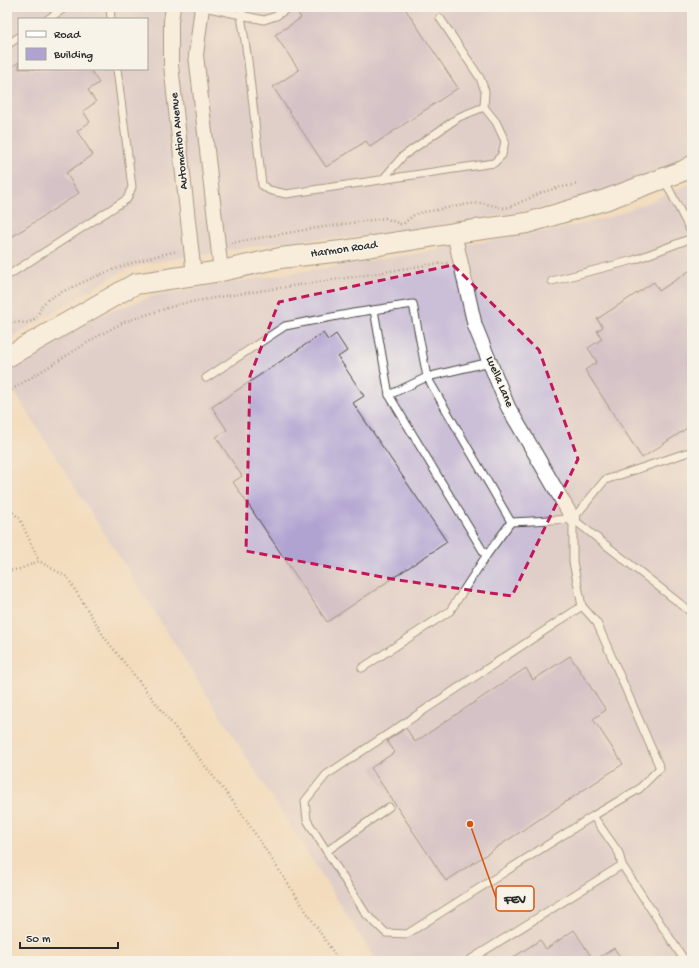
<svg xmlns="http://www.w3.org/2000/svg" width="699" height="968" viewBox="0 0 699 968" font-family="'Gochi Hand',sans-serif">
  <style>
    .industrial { fill: #cabfd7; fill-rule: evenodd }
    .building { fill: #b0a2d1 }
    .lines { fill: none; stroke-linecap: round; stroke-linejoin: round }
    .lane-casing { stroke: #494641; stroke-width: 9 }
    .street-casing { stroke: #494641; stroke-width: 16 }
    .secondary-casing { stroke: #494641; stroke-width: 22 }
    .path { stroke: #494641; stroke-width: 2.5; stroke-dasharray: 1 3; stroke-linecap: butt }
    .lane { stroke: #fff; stroke-width: 7 }
    .street { stroke: #fff; stroke-width: 14 }
    .secondary { stroke: #fff; stroke-width: 20 }
    .marked { fill: none; stroke: #c2185b; stroke-width: 3; stroke-dasharray: 8 5; stroke-linejoin: round }
    .labels { text-anchor: middle; dominant-baseline: central; stroke-width: 3; stroke-linejoin: round; paint-order: stroke }
    .street-label { font-size: 12px; fill: #2b2b2b; stroke: #f7f3e8 }
    .leader { fill: none; stroke: #d5540f; stroke-width: 1.5 }
    .callout-dot { fill: #d5540f; stroke: #f7f3e8; stroke-width: 1.5 }
    .callout { fill: #f7f3e8; stroke: #d5540f; stroke-width: 1.5 }
    .callout-label { font-size: 13px; text-anchor: middle; font-weight: bold; fill: #2b2b2b }
  </style>
  <rect width="100%" height="100%" fill="#f7f3e8"/>
  <filter id="ink" filterUnits="userSpaceOnUse"><feTurbulence type="fractalNoise" baseFrequency=".025" numOctaves="2"/><feDisplacementMap in="SourceGraphic" scale="8" xChannelSelector="R" yChannelSelector="G"/><feConvolveMatrix kernelMatrix="1 2 1 2 8 2 1 2 1" color-interpolation-filters="sRGB"/></filter>
  <filter id="wash" filterUnits="userSpaceOnUse"><feTurbulence type="fractalNoise" baseFrequency=".012" numOctaves="4" result="noise"/><feDisplacementMap in="SourceGraphic" scale="16" xChannelSelector="R" yChannelSelector="G"/><feGaussianBlur stdDeviation="0.9" result="paint"/><feColorMatrix in="noise" values="0 0 0 0 0 0 0 0 0 0 0 0 0 0 0 0 0 1.4 0 .05"/><feComposite in="paint" operator="in"/></filter>
  <g filter="url(#wash)">
    <rect width="100%" height="100%" fill="#f3dcbe"/>
    <!-- industrial -->
    <g class="industrial">
      <path d="M 7,7 L 692,7 L 692,155 L 672,166 L 601,196 L 536,209 L 405,231 L 347,238 L 310,239 L 279,242 L 148,263 L 119,273 L 7,340 ZM 19,19 L 147,19 L 147,69 L 19,69 Z"/>
      <polygon points="692,183 692,961 376,961 7,380 7,371 62,335 96,317 120,308 153,296 178,291 415,254 580,225 613,216 646,203"/>
    </g>
    <g id="blocks">
      <!-- building -->
      <g class="building">
        <polygon points="294,7 404,7 458,88 370,147 366,141 326,167 273,87 299,70 275,35 301,18"/>
        <polygon points="19,62 19,69 90,69 99,83 88,90 96,102 83,111 90,122 77,131 93,155 66,173 79,193 7,240 7,70"/>
        <polygon points="692,269 692,425 642,458 585,370 597,362 588,348 602,339 597,331 603,327 597,319 654,282 659,291"/>
        <polygon points="323,333 328,340 336,334 347,351 338,357 364,396 353,403 447,542 327,622 233,482 242,476 216,437 227,430 212,407"/>
        <polygon points="570,656 606,710 593,719 623,764 446,881 371,768 395,752 387,741 406,728 415,742 526,668 533,680"/>
        <polygon points="574,930 594,961 614,948 623,961 508,961 540,940 546,949"/>
      </g>
    </g>
  </g>
  <g filter="url(#ink)">
    <use href="#blocks" fill-opacity="0" stroke="#494641" stroke-width="1"/>
    <g class="lines">
      <!-- lane casing -->
      <g class="lane-casing">
        <g id="lane">
          <polyline points="110,7 111,19"/>
          <polyline points="204,7 241,15 248,61 262,185 269,190 286,194 494,163 502,155 505,141 496,122 484,107 459,117 403,156 383,179"/>
          <polyline points="243,7 241,15 264,20 276,16 289,7"/>
          <polyline points="440,18 480,78 485,91 484,107"/>
          <polyline points="48,19 66,7"/>
          <polyline points="7,45 19,37"/>
          <polyline points="664,179 692,234"/>
          <polyline points="7,276 127,199 132,187 117,69"/>
          <polyline points="552,281 634,260 692,238"/>
          <polyline points="374,310 389,395 486,556"/>
          <polyline points="206,378 285,326 353,313 413,304 427,377 490,362"/>
          <polyline points="389,395 427,377 511,522 573,519 692,613"/>
          <polyline points="582,606 573,562 573,519 605,480 692,451"/>
          <polyline points="362,668 450,611 486,556 511,522"/>
          <polyline points="593,816 639,789 660,768 597,623 582,606 326,775 305,801 307,820 366,914 386,933 407,934 593,816 619,853 622,865"/>
          <polyline points="327,851 389,807"/>
          <polyline points="468,961 622,865 685,961"/>
        </g>
      </g>
      <!-- street casing -->
      <g class="street-casing">
        <g id="street">
          <polyline points="173,7 171,21 171,65 194,275"/>
          <polyline points="202,7 196,55 221,271"/>
          <polyline points="454,233 475,326 508,407 573,519"/>
        </g>
      </g>
      <!-- secondary casing -->
      <g class="secondary-casing">
        <polyline id="secondary" points="7,357 135,284 221,271 280,258 342,251 454,233 527,223 605,200 683,171 692,166"/>
      </g>
      <!-- path -->
      <g class="path">
        <polyline points="231,243 304,230 385,218 400,224 404,223 414,215 419,213 469,204 482,203 504,208 510,207 543,192 557,188 578,184"/>
        <path d="M 7,325 C 18,318 23,327 33,320 C 41,314 39,307 44,303 C 53,295 66,290 77,285 C 109,270 143,258 178,251"/>
        <polyline points="8,392 98,336 124,322 180,304 225,296 366,275 427,265 448,263"/>
        <polyline points="7,507 20,519 39,561"/>
        <polyline points="7,571 20,569 39,561 67,577 105,638 238,808 339,961"/>
      </g>
      <!-- lane -->
      <use href="#lane" class="lane"/>
      <!-- street -->
      <use href="#street" class="street"/>
      <!-- secondary -->
      <use href="#secondary" class="secondary"/>
    </g>
  </g>
  <!-- marked area -->
  <path d="M0 0H699V968H0ZM 453,265 L 539,350 L 578,459 L 512,596 L 398,580 L 246,551 L 250,376 L 279,302 Z" fill="#f3dcbe" fill-opacity=".55" fill-rule="evenodd"/>
  <path class="marked" d="M 453,265 L 539,350 L 578,459 L 512,596 L 398,580 L 246,551 L 250,376 L 279,302 Z"/>
  <g class="labels">
    <!-- street labels -->
    <g class="street-label">
      <text transform="translate(180 141) rotate(-96)">Automation Avenue</text>
      <text transform="translate(344 250) rotate(-8)">Harmon Road</text>
      <text transform="translate(499 382) rotate(67)">Luella Lane</text>
    </g>
  </g>
  <!-- callouts -->
  <path class="leader" d="M470 824L496 898"/>
  <circle class="callout-dot" cx="470" cy="824" r="4"/>
  <rect class="callout" x="496" y="886" width="38" height="25" rx="4"/>
  <g class="callout-label">
    <text x="515" y="903">FEV</text>
  </g>
  <!-- margin -->
  <rect width="699" height="968" fill="none" stroke="#f7f3e8" stroke-width="24"/>
  <!-- legend -->
  <rect x="18" y="18" width="130" height="52" fill="#f7f3e8" stroke="#a5a39c"/>
  <rect x="26" y="31" width="20" height="6" fill="#ffffff" stroke="#a5a39c"/>
  <text x="54" y="38" font-size="12" fill="#2b2b2b">Road</text>
  <rect x="26" y="48" width="20" height="12" fill="#b0a2d1" stroke="#a5a39c"/>
  <text x="54" y="58" font-size="12" fill="#2b2b2b">Building</text>
  <!-- scale -->
  <path d="M20 942v6h98v-6" fill="none" stroke="#2b2b2b" stroke-width="2"/>
  <text x="26" y="942" font-size="12" fill="#2b2b2b" stroke="#f7f3e8" stroke-width="3" paint-order="stroke">50 m</text>
</svg>
